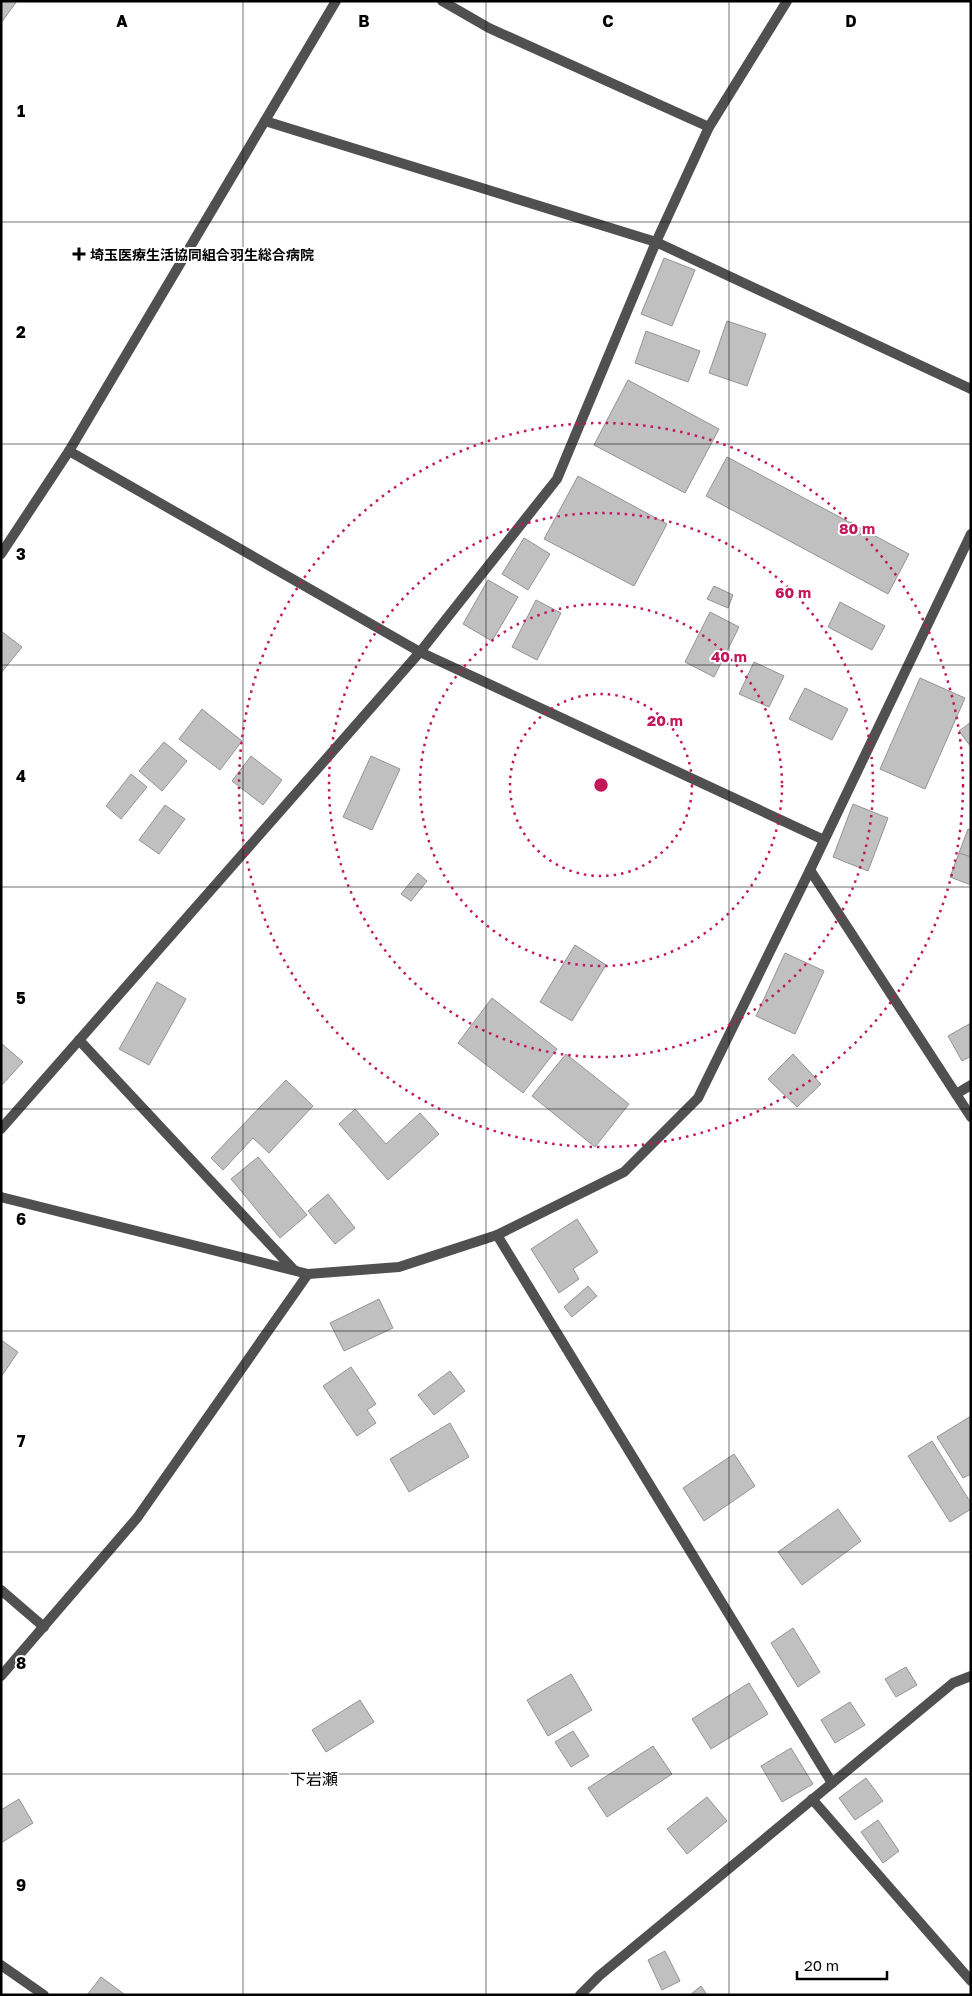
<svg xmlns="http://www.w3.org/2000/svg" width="972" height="1996" viewBox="0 0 972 1996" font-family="'Golos Text','Noto Sans JP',sans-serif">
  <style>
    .building { fill: #c0c0c0; stroke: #949494 }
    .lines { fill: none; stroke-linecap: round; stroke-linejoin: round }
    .lane { stroke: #505050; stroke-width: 10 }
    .street { stroke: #505050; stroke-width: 10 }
    .grid { fill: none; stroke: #000; stroke-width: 1; stroke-opacity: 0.55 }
    .ring { fill: none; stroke: #c2185b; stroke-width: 2.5; stroke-dasharray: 2.5 5 }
    .poi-dot { fill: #000; stroke: #fff; stroke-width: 2 }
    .labels { text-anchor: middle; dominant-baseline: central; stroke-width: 4; stroke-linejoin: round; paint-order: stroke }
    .poi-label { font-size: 14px; font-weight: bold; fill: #000; stroke: #fff; text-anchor: start }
    .quarter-label { font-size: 16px; fill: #000; stroke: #fff }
    .grid-label { font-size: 16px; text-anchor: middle; font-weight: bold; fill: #000; stroke: #fff; stroke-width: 4; stroke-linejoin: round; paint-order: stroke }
    .centre { fill: #c2185b; stroke: #fff; stroke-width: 2.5 }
    .ring-label { font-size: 15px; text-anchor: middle; font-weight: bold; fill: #c2185b; stroke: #fff; stroke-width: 4; stroke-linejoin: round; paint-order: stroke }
  </style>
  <rect width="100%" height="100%" fill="#fff"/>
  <!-- building -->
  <g class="building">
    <polygon points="1,1 17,1 1,23"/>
    <polygon points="664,258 695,270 672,326 641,314"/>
    <polygon points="727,321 766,334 747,386 709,373"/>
    <polygon points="646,331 700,351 688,382 635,363"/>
    <polygon points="628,380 719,429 685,493 594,445"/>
    <polygon points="727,457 909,554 888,594 706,496"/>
    <polygon points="578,476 667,524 634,586 544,539"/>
    <polygon points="524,538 550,554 528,590 502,574"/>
    <polygon points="488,580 518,597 492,641 463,624"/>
    <polygon points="714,586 733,595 728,608 707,599"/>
    <polygon points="536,600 561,613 537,660 512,647"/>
    <polygon points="840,602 885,626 872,650 828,627"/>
    <polygon points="710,612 739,627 714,677 685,662"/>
    <polygon points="1,631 22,647 1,673"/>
    <polygon points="754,662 784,676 769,707 739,694"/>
    <polygon points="920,678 965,698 925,789 880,769"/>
    <polygon points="805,688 848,709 832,740 789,719"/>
    <polygon points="202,709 242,741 220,770 179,739"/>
    <polygon points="971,722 971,747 959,731"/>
    <polygon points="164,742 187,761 162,791 139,771"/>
    <polygon points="251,756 282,780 263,805 232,781"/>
    <polygon points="371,756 400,769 372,830 343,817"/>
    <polygon points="131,774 147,787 121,819 106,806"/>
    <polygon points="853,804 888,818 868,871 833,857"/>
    <polygon points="165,805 185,819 159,854 139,840"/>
    <polygon points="968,829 971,830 971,857 959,853"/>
    <polygon points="959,853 971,857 971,885 950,877"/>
    <polygon points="418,873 427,881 411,901 401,894"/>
    <polygon points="575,945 606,965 572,1021 540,1002"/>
    <polygon points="785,953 824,971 795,1034 756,1016"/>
    <polygon points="157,982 186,999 149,1065 119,1049"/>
    <polygon points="492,998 557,1049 523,1093 458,1043"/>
    <polygon points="971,1023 971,1056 962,1061 948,1036"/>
    <polygon points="1,1043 23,1062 1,1086"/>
    <polygon points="566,1054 629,1104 595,1147 532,1096"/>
    <polygon points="793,1054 821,1084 797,1107 768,1079"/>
    <polygon points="286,1080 313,1106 269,1153 253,1138 223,1170 211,1158"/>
    <polygon points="355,1109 386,1144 420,1113 439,1134 388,1180 339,1124"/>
    <polygon points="258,1157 307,1215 280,1238 231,1179"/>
    <polygon points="328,1194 355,1228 335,1244 308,1211"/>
    <polygon points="577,1219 598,1252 573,1269 579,1279 559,1293 531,1249"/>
    <polygon points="588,1286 597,1296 572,1317 564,1307"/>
    <polygon points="379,1299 393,1328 344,1351 330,1323"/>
    <polygon points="1,1340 18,1352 1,1377"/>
    <polygon points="351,1367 376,1404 367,1410 376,1423 357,1436 323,1386"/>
    <polygon points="450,1371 465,1391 434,1415 418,1395"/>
    <polygon points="971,1416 971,1474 963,1478 937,1437"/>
    <polygon points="450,1423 469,1457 409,1492 390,1459"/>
    <polygon points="932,1441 971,1503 971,1509 950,1522 908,1456"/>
    <polygon points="734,1454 755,1486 704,1521 683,1488"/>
    <polygon points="838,1509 861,1541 802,1585 778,1552"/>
    <polygon points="793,1628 820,1672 798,1687 771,1643"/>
    <polygon points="906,1667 917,1685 896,1697 885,1679"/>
    <polygon points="571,1674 592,1710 548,1736 527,1700"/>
    <polygon points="749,1683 768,1714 711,1749 692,1719"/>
    <polygon points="360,1700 374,1722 326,1752 312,1730"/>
    <polygon points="850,1702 865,1725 835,1743 821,1720"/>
    <polygon points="573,1731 589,1756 571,1767 555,1742"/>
    <polygon points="653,1746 672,1774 607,1817 588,1788"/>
    <polygon points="791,1748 813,1784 782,1802 761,1766"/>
    <polygon points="866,1778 883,1801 855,1820 839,1798"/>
    <polygon points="707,1797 727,1821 687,1854 667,1829"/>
    <polygon points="19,1799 33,1823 1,1843 1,1810"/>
    <polygon points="878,1820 899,1851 883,1863 861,1832"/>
    <polygon points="665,1951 680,1981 662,1990 648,1960"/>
    <polygon points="101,1977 124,1994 123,1995 87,1995"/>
    <polygon points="701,1986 707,1995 690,1995"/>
  </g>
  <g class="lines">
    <!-- lane -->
    <g class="lane">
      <polyline points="442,1 489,28 709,127"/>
      <polyline points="956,1094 971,1085"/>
      <polyline points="1,1590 44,1627"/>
    </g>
    <!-- street -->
    <g class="street">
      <polyline points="265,121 656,242 971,389"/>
      <polyline points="69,451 420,652 824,840"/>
      <polyline points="1,554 69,451 336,1"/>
      <polyline points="810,870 971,1117"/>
      <polyline points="79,1040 294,1270"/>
      <polyline points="1,1129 420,652 557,479 656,242 709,127 787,1"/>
      <polyline points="1,1197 308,1274 399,1267 497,1235 624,1172 698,1098 810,870 971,534"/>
      <polyline points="497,1235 832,1783"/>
      <polyline points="1,1676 137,1518 308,1274"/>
      <polyline points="812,1799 971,1981"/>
      <polyline points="1,1965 44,1995"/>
      <polyline points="580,1995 599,1976 953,1683 971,1676"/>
    </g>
  </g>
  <!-- grid -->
  <path class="grid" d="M 243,1 L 243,1995M 486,1 L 486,1995M 729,1 L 729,1995M 1,222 L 971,222M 1,444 L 971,444M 1,665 L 971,665M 1,887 L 971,887M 1,1109 L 971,1109M 1,1331 L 971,1331M 1,1552 L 971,1552M 1,1774 L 971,1774"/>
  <!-- distance rings -->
  <g class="ring">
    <circle cx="601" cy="785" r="91"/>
    <circle cx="601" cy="785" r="181"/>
    <circle cx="601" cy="785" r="272"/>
    <circle cx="601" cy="785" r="362"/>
  </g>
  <!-- markers -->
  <path class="poi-dot" d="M76.5 246.5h5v5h5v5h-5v5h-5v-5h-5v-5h5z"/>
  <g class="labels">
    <!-- poi labels -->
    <g class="poi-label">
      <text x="90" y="254">埼玉医療生活協同組合羽生総合病院</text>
    </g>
    <!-- quarter labels -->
    <g class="quarter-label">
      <text x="314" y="1779">下岩瀬</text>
    </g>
  </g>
  <g class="grid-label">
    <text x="122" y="27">A</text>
    <text x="364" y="27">B</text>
    <text x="608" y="27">C</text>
    <text x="851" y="27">D</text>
    <text x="21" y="117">1</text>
    <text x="21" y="338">2</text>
    <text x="21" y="560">3</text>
    <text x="21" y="782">4</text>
    <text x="21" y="1004">5</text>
    <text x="21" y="1225">6</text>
    <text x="21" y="1447">7</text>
    <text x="21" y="1669">8</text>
    <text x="21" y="1891">9</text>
  </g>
  <circle cx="601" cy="785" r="8" class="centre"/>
  <g class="ring-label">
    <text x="857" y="534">80 m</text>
    <text x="793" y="598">60 m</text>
    <text x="729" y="662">40 m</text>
    <text x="665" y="726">20 m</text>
  </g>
  <!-- border -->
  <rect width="972" height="1996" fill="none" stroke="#000000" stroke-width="5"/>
  <!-- scale -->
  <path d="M797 1971v8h90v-8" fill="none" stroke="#000000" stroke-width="2.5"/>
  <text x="804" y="1971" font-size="15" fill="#000000" stroke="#ffffff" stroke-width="4" paint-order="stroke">20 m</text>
</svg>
